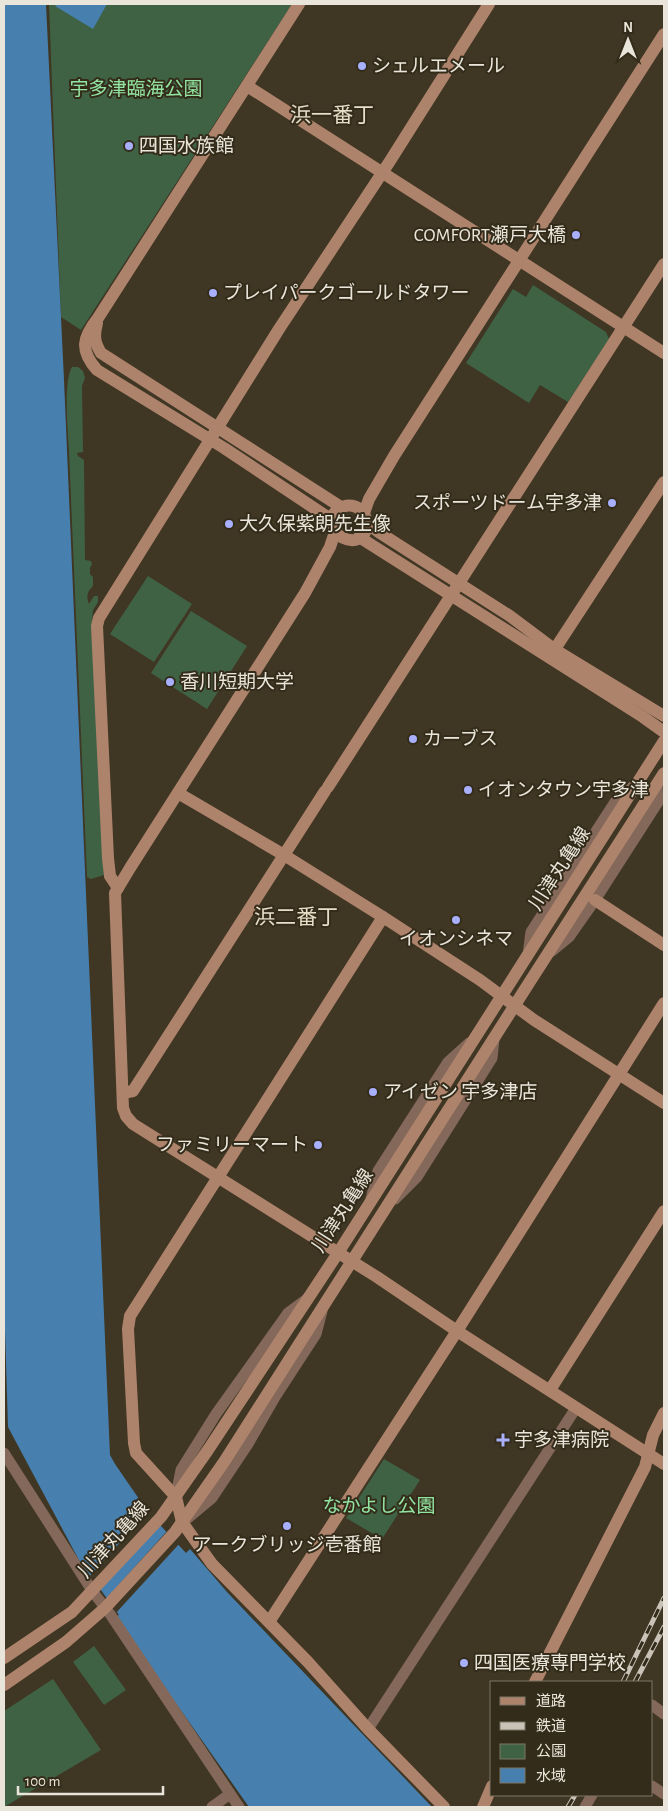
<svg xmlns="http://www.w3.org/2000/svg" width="668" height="1811" viewBox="0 0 668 1811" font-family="'Alegreya Sans','Noto Sans JP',sans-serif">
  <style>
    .green { fill: #3f6245 }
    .water { fill: #4780ae }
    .pier { fill: #3f3624 }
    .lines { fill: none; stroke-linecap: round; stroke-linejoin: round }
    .street { stroke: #84685a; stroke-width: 11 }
    .secondary { stroke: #ae836c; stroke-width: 12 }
    .rail-casing { stroke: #c9c3b7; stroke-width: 5 }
    .rail { stroke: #342c1a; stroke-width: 3; stroke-dasharray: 9; stroke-linecap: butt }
    .poi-dot { fill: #a8b0fc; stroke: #342c1a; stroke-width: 2 }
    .labels { text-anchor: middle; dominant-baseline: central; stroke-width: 4; stroke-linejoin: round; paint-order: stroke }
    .poi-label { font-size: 19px; fill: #eae5da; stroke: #342c1a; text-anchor: start }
    .park-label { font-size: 19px; fill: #92e4a1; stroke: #342c1a }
    .street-label { font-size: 19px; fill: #eae5da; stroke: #342c1a }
    .quarter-label { font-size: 21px; fill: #e7dcc6; stroke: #342c1a }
  </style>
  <rect width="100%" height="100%" fill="#3f3624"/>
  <!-- green -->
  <g class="green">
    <polygon points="49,4 292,4 81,330 61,317"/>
    <polygon points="533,285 606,332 609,339 568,402 540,385 529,403 466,363 513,289 526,297"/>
    <path d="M 72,367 L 78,367 L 83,371 L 85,378 L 82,386 L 83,452 L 77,453 L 78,456 L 84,460 L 85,560 L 91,561 L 92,564 L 90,568 L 90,574 L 93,577 L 93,586 C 87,592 86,596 89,604 L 94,596 L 98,596 L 98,602 L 93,610 L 92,623 L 104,875 L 91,879 L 87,877 L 69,452 C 68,434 63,381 72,367 Z"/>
    <polygon points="148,576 192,604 154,662 110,634"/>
    <polygon points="191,611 247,646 207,709 151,673"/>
    <polygon points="384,1459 420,1480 382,1539 346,1518"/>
    <polygon points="94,1646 126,1690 104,1705 73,1662"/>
    <polygon points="53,1679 101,1750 4,1807 4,1711"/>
  </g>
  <!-- water -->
  <g class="water">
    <polygon points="4,4 46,4 64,380 110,1455 115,1464 148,1512 186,1553 190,1549 227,1592 432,1807 249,1807 115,1617 119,1615 90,1575 88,1577 8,1427 4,1298"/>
    <polygon points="57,4 107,4 93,29 55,6"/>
  </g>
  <!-- pier -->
  <g class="pier">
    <polygon points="149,1510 161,1523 99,1591 89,1577"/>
    <polygon points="168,1530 180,1543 115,1614 105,1600"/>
  </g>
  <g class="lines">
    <!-- street -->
    <g class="street">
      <polyline points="552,951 569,937 595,900 658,802 657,785"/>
      <polyline points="528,955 531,932 615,802 632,787"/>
      <polyline points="371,1199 378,1171 448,1062 469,1043"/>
      <polyline points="395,1199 417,1177 492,1058 494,1039"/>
      <polyline points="4,1453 93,1592 110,1614 239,1807"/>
      <polyline points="176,1495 181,1470 216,1414 288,1313 307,1299"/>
      <polyline points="188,1518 212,1498 248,1444 275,1397 316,1334 322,1311"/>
      <polyline points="652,1705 664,1714"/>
      <polyline points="368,1729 576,1408"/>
      <polyline points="652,1786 664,1794"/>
      <polyline points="212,1807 230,1794"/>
      <polyline points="585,1807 592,1795"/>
    </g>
    <!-- secondary -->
    <g class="secondary">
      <path d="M 299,4 L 98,318 C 83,337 79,350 97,370 L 224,448 L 332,520"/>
      <polyline points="247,86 664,353"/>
      <path d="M 97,323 C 94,335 94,342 101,353 L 341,507"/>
      <polyline points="364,513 369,499 394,456 664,34"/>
      <path d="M 367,521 C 367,561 310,529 339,509 C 347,503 358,505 363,513 C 366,516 366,520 368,523 C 371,527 376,530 380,533 L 510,616 L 554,649 L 664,716"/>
      <polyline points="335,532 330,547 305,593 130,868 115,893 123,1108 126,1116 133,1124 377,1277 457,1331 664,1464"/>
      <polyline points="359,537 643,717 664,732"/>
      <polyline points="551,655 664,482"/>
      <polyline points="328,787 664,264"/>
      <polyline points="178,793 284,855 383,917 480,980 534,1020 664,1103"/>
      <polyline points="118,888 110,876 108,858 97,626 99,618 279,329 390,161 489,4"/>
      <polyline points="595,900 664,945"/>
      <polyline points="383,917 130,1316 128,1329 134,1443 136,1453 176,1497 182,1522 212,1564 308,1662 368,1729 444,1807"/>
      <polyline points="123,1093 133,1091 325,791"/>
      <polyline points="550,1390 664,1211"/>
      <polyline points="269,1622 457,1331 664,1003"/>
      <polyline points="4,1658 72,1612 161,1517 208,1450 338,1253 664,741"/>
      <polyline points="535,1682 645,1467 653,1435 664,1413"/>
      <polyline points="4,1685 66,1642 105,1608 175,1532 224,1462 529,983 664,773"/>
      <polyline points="483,1807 492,1786"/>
    </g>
    <!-- rail casing -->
    <g class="rail-casing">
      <g id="rail">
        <polyline points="623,1682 664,1598"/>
        <polyline points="635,1682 664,1627"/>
        <polyline points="568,1807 575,1795"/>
      </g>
    </g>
    <!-- rail -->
    <use href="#rail" class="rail"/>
  </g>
  <!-- markers -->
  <g class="poi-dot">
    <circle cx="362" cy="66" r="5"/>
    <circle cx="129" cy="146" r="5"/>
    <circle cx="576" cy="235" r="5"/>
    <circle cx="213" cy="293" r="5"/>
    <circle cx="612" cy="503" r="5"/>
    <circle cx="229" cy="524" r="5"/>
    <circle cx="170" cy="682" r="5"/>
    <circle cx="413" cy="739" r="5"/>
    <circle cx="468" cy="790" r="5"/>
    <circle cx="456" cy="920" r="5"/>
    <circle cx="373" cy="1092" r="5"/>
    <circle cx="318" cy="1145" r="5"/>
    <path d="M500.5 1432.5h5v5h5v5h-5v5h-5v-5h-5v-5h5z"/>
    <circle cx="287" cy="1526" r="5"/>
    <circle cx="464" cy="1663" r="5"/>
  </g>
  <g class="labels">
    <!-- poi labels -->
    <g class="poi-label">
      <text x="372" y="66">シェルエメール</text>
      <text x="139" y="146">四国水族館</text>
      <text x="566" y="235" text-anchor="end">COMFORT瀬戸大橋</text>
      <text x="223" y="293">プレイパークゴールドタワー</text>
      <text x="602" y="503" text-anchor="end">スポーツドーム宇多津</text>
      <text x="239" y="524">大久保紫朗先生像</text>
      <text x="180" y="682">香川短期大学</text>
      <text x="423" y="739">カーブス</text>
      <text x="478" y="790">イオンタウン宇多津</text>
      <text x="456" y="939" text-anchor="middle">イオンシネマ</text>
      <text x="383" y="1092">アイゼン 宇多津店</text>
      <text x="308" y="1145" text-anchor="end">ファミリーマート</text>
      <text x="514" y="1440">宇多津病院</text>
      <text x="287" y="1545" text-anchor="middle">アークブリッジ壱番館</text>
      <text x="474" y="1663">四国医療専門学校</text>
    </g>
    <!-- park labels -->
    <g class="park-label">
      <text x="136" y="89">宇多津臨海公園</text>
      <text x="379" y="1506">なかよし公園</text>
    </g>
    <!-- street labels -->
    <g class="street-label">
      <text transform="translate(560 869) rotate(-57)">川津丸亀線</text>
      <text transform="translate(343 1211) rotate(-57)">川津丸亀線</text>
      <text transform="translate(114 1540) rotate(-48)">川津丸亀線</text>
    </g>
    <!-- quarter labels -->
    <g class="quarter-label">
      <text x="332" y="115">浜一番丁</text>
      <text x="296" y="917">浜二番丁</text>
    </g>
  </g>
  <!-- border -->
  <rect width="668" height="1811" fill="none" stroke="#eae5da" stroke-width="10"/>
  <!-- legend -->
  <rect x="490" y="1681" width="162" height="115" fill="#342c1a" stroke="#7d7667"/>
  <rect x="500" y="1697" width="25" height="8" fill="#ae836c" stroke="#7d7667"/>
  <text x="536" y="1706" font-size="15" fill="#eae5da">道路</text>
  <rect x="500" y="1722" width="25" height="8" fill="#c9c3b7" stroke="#7d7667"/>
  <text x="536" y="1731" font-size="15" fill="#eae5da">鉄道</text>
  <rect x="500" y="1744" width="25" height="15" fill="#3f6245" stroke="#7d7667"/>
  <text x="536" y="1756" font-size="15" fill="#eae5da">公園</text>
  <rect x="500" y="1768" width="25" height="15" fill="#4780ae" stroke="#7d7667"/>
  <text x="536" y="1781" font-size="15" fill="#eae5da">水域</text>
  <!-- north arrow -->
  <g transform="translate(628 40)" stroke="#342c1a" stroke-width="4" paint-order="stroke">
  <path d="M0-4L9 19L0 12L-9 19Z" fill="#eae5da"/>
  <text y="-8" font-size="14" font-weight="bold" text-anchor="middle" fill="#eae5da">N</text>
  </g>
  <!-- scale -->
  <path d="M18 1786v8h145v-8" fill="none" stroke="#eae5da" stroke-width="2.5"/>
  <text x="25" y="1786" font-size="15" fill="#eae5da" stroke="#342c1a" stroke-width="4" paint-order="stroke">100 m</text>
</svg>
